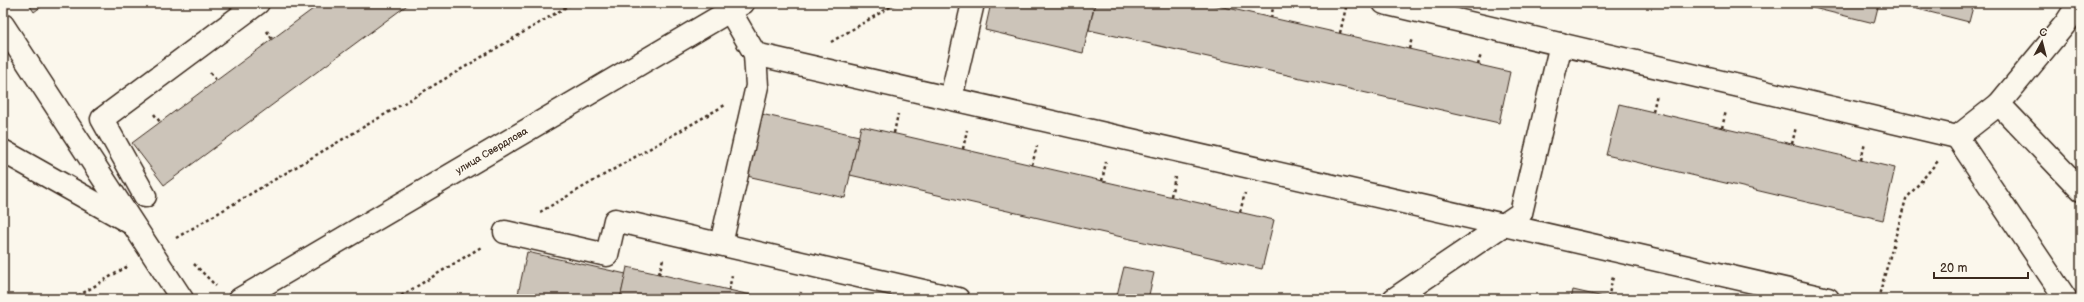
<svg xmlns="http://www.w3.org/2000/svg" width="2084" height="302" viewBox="0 0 2084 302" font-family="'Balsamiq Sans',sans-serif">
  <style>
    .building { fill: #ccc4b9; stroke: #3b2a1e }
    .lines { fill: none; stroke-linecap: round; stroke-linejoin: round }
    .minor-casing { stroke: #3b2a1e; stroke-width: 25 }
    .major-casing { stroke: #3b2a1e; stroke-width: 25 }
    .path { stroke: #3b2a1e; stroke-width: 2.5; stroke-dasharray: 3 3; stroke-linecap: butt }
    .minor { stroke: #fbf7ec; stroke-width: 22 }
    .major { stroke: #fbf7ec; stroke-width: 22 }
    .labels { text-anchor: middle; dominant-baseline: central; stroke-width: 4; stroke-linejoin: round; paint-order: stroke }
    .street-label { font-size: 10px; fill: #3b2a1e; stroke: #fbf7ec }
  </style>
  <rect width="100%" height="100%" fill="#fbf7ec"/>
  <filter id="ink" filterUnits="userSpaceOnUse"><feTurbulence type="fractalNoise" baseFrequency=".025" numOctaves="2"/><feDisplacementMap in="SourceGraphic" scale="8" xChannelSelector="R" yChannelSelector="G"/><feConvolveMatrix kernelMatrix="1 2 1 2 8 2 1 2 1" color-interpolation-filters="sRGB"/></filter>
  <g filter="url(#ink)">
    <!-- building -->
    <g class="building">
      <polygon points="28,3 46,3 34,12"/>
      <polygon points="321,3 410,3 164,185 132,143"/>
      <polygon points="991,3 1095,3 1083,53 985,30"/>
      <polygon points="1095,3 1206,3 1510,72 1499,123 1089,30"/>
      <polygon points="1793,3 1879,3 1874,23"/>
      <polygon points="1894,3 1974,3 1969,22"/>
      <polygon points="1619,104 1895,168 1883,220 1606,155"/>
      <polygon points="761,114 859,136 845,198 747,176"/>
      <polygon points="861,126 1274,220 1262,269 850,175"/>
      <polygon points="527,252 626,274 620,299 517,299"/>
      <polygon points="627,267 659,274 768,299 620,299"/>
      <polygon points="1124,267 1154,273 1148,299 1116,299"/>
      <polygon points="1573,290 1608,298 1612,299 1571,299"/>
    </g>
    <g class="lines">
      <!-- minor casing -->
      <g class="minor-casing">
        <g id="minor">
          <polyline points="1384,3 1957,137"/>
          <polyline points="2079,3 2066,23 1999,104 2081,190"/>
          <polyline points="3,25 182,299"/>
          <polyline points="755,54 1828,299"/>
          <polyline points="951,98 973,3"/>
          <polyline points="1999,104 1957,137 2066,299"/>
          <polyline points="3,151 129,222"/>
          <polyline points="145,196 102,119 258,3"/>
          <polyline points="505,232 607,255 615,220 958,299"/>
          <polyline points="721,244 757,86 755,54 730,11"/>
          <polyline points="1394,299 1521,213 1561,44"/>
        </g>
      </g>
      <!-- major casing -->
      <g class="major-casing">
        <g id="major">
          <path id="s1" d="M 240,299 L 743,3"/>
        </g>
      </g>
      <!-- path -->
      <g class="path">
        <polyline points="1271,18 1274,3"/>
        <polyline points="267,31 272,39"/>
        <polyline points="1340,33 1347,3"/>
        <polyline points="831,42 897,3"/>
        <polyline points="1409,49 1412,38"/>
        <polyline points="1478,65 1481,54"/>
        <polyline points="210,73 216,80"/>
        <polyline points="1653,111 1657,94"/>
        <polyline points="154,114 160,122"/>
        <polyline points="1722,128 1726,111"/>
        <polyline points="894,133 898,114"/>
        <polyline points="1792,144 1796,127"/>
        <polyline points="963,149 967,130"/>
        <polyline points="1861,160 1865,143"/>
        <polyline points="1032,165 1037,146"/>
        <polyline points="1102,181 1106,162"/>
        <polyline points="1171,196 1175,177"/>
        <polyline points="540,212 725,105"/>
        <polyline points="1240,212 1245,193"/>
        <polyline points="176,238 573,3"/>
        <polyline points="194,264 216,286"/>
        <polyline points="659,274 663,259"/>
        <polyline points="729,290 732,275"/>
        <polyline points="1608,298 1613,277"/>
        <polyline points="73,299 128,266"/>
        <polyline points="396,299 483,246"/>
        <polyline points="800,299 801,292"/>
        <polyline points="1878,299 1906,199 1938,161"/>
      </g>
      <!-- minor -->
      <use href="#minor" class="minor"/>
      <!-- major -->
      <use href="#major" class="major"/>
    </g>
  </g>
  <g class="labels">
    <!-- street labels -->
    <g class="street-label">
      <text stroke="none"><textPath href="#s1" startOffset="292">улица Свердлова</textPath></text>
    </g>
  </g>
  <!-- margin -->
  <rect width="2084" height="302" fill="none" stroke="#fbf7ec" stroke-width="16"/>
  <rect x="8" y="8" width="2068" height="286" fill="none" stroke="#3b2a1e" stroke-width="1.5" filter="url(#ink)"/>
  <!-- north arrow -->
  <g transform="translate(2042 42) rotate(7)" stroke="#fbf7ec" stroke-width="3" paint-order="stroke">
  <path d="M0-3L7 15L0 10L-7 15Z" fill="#3b2a1e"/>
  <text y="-6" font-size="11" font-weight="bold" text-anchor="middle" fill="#3b2a1e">С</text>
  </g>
  <!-- scale -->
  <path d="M1934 272v6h94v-6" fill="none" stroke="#3b2a1e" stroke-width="2"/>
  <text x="1940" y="272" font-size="12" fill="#3b2a1e" stroke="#fbf7ec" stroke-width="3" paint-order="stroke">20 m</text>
</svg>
